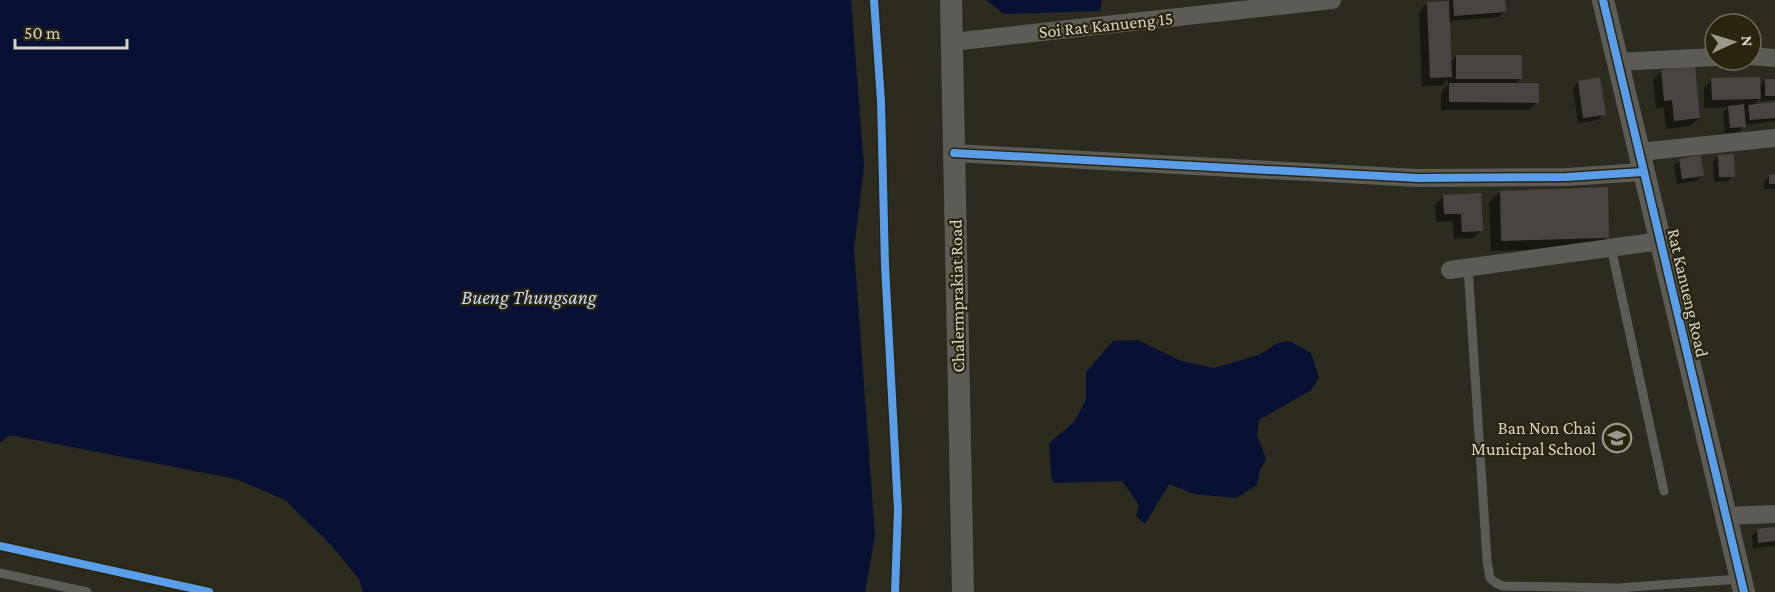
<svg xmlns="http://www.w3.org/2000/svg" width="1775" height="592" viewBox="0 0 1775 592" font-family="'Crimson Pro',serif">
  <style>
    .water { fill: #061133 }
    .shadow { fill: #0007 }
    .building { fill: #494442 }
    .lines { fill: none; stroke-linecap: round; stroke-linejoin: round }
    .service { stroke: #5d5b56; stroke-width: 9 }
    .minor { stroke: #5d5b56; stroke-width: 18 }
    .tertiary { stroke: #5d5b56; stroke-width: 22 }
    .cycleway-casing { stroke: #29250e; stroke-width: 11 }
    .cycleway { stroke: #5a9eea; stroke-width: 8 }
    .labels { text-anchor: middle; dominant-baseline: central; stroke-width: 4.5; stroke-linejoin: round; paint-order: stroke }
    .street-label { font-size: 18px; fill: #d5d3c5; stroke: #29250e }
    .poi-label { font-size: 18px; fill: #d5d3c5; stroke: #29250e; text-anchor: end }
    .water-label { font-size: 20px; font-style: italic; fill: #c9d7f5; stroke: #29250e }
  </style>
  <rect width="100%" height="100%" fill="#2d2b1e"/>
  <!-- water -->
  <g class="water">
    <polygon points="0,0 851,0 864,167 854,248 875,536 865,592 363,592 359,579 330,544 285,500 236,479 10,435 0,443"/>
    <polygon points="986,0 1102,0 1100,11 1004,14"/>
    <polygon points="1138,340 1181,361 1214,368 1259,355 1278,343 1290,341 1311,353 1319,378 1311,390 1259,420 1257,435 1266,459 1260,470 1257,485 1236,498 1194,494 1169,484 1145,524 1136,516 1139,505 1122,481 1054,483 1051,476 1049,443 1074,422 1086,400 1086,372 1113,341"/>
  </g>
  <!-- shadow -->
  <g class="shadow">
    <polygon points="1451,0 1504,0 1504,12 1499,17 1448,21 1450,63 1456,56 1521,78 1515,84 1537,102 1529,110 1441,110 1441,93 1448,85 1448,79 1442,85 1422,86 1419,12 1427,3 1449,3"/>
    <polygon points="1661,71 1699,118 1690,126 1666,129 1664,107 1656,108 1653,79"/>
    <polygon points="1712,79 1759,87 1765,80 1775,80 1775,100 1760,101 1760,98 1752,106 1775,103 1775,121 1744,125 1739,132 1725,133 1723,112 1729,107 1704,108 1704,88"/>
    <polygon points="1578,82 1604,114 1598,120 1578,123 1573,88"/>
    <polygon points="1719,156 1733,176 1728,181 1714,182 1713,162"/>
    <polygon points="1680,160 1702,175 1697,181 1677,184 1674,166"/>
    <polygon points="1769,176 1775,176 1775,189 1764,189 1764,182"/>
    <polygon points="1500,192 1608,237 1597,248 1491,251 1489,203"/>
    <polygon points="1444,196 1482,230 1473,238 1454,239 1453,221 1436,222 1435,205"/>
    <polygon points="1775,529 1775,546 1753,548 1752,536 1758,530"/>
  </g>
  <!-- building -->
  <g class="building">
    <polygon points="1453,0 1505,0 1506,12 1454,16"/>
    <polygon points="1449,1 1452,77 1430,78 1427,2"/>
    <rect x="1456" y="55" width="66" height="24"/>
    <polygon points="1695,66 1700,118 1674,121 1672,100 1664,101 1661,70"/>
    <polygon points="1600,77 1606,115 1583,118 1578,81"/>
    <polygon points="1760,77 1761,99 1712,100 1711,78"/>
    <rect x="1765" y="79" width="10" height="17"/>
    <polygon points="1449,83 1539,83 1539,103 1449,102"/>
    <polygon points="1775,102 1775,118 1750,120 1748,105"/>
    <polygon points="1744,104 1746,127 1730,128 1728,106"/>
    <polygon points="1734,154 1735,177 1719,177 1718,155"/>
    <polygon points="1701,155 1704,176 1682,179 1679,159"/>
    <polygon points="1775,174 1775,184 1769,184 1769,175"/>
    <polygon points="1608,187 1609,238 1501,241 1500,191"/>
    <polygon points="1481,193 1483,231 1462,232 1461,214 1444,214 1443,195"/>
    <polygon points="1775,527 1775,541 1758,543 1757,529"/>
  </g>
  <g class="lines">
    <!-- service -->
    <g class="service">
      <polyline points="1611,247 1664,491"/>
      <polyline points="1468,267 1487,560 1490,578 1496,583 1503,586 1618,588 1740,579"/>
      <polyline points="0,573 87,592"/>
    </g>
    <!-- minor -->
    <g class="minor">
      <polyline points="952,42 1332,0"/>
      <polyline points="1751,56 1775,58"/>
      <polyline points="1617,62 1715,57"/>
      <polyline points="1639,152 1775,138"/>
      <polyline points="954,153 1418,178 1567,177 1643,172"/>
      <polyline points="1450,270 1660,241"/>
      <polyline points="1726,516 1775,514"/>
    </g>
    <!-- tertiary -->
    <g class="tertiary">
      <polyline points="951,0 963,592"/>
      <polyline points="1603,0 1744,592"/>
    </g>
    <!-- cycleway casing -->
    <g class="cycleway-casing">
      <g id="cycleway">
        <polyline points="874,0 881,101 885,265 898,510 895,592"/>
        <polyline points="1603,0 1744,592"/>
        <polyline points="954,153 1418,178 1567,177 1643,172"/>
        <polyline points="0,546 209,592"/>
      </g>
    </g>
    <!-- cycleway -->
    <use href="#cycleway" class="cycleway"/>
  </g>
  <!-- icons -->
  <defs>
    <g id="school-ring" transform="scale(1.5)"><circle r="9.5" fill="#29250e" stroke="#9a988b" stroke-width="1.5"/><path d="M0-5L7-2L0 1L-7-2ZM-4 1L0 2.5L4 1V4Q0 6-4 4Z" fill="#9a988b"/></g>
  </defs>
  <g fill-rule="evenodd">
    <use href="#school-ring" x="1617" y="438"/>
  </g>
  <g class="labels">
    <!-- street labels -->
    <g class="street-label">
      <text transform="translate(1106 25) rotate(-6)">Soi Rat Kanueng 15</text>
      <text transform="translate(1688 293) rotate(77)">Rat Kanueng Road</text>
      <text transform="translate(957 296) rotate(-91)">Chalermprakiat Road</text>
    </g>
    <!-- poi labels -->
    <g class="poi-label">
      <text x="1596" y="428">Ban Non Chai<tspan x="1596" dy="21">Municipal School</tspan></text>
    </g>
    <!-- water labels -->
    <g class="water-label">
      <text x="529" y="297">Bueng Thungsang</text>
    </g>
  </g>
  <!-- north arrow -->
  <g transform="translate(1733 42) rotate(86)"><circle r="28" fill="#29250e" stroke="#6e6b57" stroke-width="1.5"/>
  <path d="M0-4.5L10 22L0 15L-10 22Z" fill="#9a988b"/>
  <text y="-9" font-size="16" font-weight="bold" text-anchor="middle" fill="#d5d3c5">N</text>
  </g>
  <!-- scale -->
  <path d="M15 39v9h112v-9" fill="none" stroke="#d5d3c5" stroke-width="3"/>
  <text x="24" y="39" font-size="18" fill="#d5d3c5" stroke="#29250e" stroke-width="4.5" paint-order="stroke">50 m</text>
</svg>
